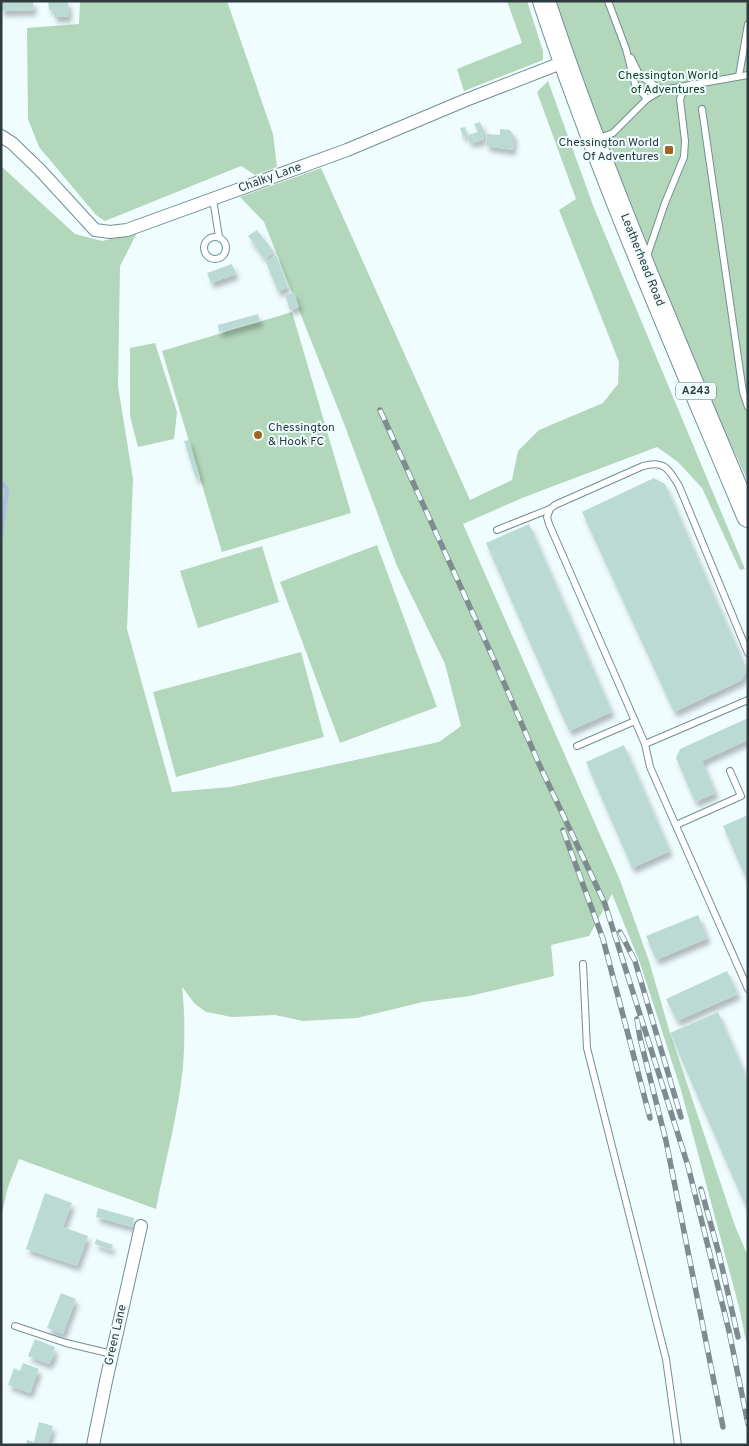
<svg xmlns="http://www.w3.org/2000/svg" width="749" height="1446" viewBox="0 0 749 1446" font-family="Overpass,sans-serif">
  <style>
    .green { fill: #b2d7ba }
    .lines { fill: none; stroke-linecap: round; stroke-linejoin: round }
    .stream { stroke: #aebee9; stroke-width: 4 }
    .building { fill: #bbdad4; filter: url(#shadow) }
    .lane-casing { stroke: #718f95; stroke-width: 8 }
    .street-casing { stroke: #718f95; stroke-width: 14 }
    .highway-casing { stroke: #718f95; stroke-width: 24 }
    .lane { stroke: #fff; stroke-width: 6 }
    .street { stroke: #fff; stroke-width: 12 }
    .highway { stroke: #fff; stroke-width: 22 }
    .rail-casing { stroke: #7f8c8f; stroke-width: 5.5 }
    .rail { stroke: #f0fdff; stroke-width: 4; stroke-dasharray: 11; stroke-linecap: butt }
    .poi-dot { fill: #9f6325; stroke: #f0fdff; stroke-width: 2 }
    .labels { text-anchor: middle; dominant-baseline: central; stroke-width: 4; stroke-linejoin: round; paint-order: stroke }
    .shield { fill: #f0fdff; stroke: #687578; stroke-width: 1 }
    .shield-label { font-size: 11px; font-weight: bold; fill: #2e3b3e }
    .park-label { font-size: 12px; fill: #124222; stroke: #f0fdff }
    .poi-label { font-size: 12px; fill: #2e3b3e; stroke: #f0fdff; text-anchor: end }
    .street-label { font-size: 12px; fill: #2e3b3e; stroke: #f0fdff }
  </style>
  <defs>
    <filter id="shadow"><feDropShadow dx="3" dy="5.5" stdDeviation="2.5" flood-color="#0004"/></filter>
  </defs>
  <rect width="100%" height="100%" fill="#f0fdff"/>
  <!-- green -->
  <g class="green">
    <polygon points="80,1 227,1 273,134 277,167 255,175 241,166 105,221 96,215 39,147 28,119 27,28 79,24"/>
    <polygon points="507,1 527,1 543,51 543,60 464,91 457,69 522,43"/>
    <polygon points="552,1 748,1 748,482 713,405 595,119"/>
    <path d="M 548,81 L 594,208 L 745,569 L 740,570 L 702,488 L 678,462 L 657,447 L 522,498 L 463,524 L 620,880 L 649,961 L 670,1033 L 735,1226 L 748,1256 L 748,1351 L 739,1307 L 681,1090 L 640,963 L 612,894 L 589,936 L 551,945 L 554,976 L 470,996 L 423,1002 L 357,1018 L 303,1021 L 275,1015 L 232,1017 L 206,1012 L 195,1004 L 182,987 C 185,1013 185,1041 183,1067 C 178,1115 165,1162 156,1209 L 19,1159 L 8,1187 L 1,1217 L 1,166 L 75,234 L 102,241 L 137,233 L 120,266 L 118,386 L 133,479 L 127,629 L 172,792 L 230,787 L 439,742 L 461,726 L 445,664 L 397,566 L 343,421 L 264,222 L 240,197 L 321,168 L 470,500 L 512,480 L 518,451 L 539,430 L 603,403 L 618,384 L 619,362 L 559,210 L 576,199 L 537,92 Z"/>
    <polygon points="292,312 351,513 222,552 162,351"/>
    <polygon points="155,343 177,412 174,439 138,447 130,416 130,348"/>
    <polygon points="377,545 437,707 340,743 280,582"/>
    <polygon points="262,546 279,602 198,628 180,571"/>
    <polygon points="301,652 324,737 176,777 153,692"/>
  </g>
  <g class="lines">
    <!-- stream -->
    <polyline class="stream" points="1,482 7,489 1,536"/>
  </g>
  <!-- building -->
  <g class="building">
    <polygon points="1,1 33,1 34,10 1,11"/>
    <polygon points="48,1 68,1 69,17 54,17 53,10 49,10"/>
    <polygon points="480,122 485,133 482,134 484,139 476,142 472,134 478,132 474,124"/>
    <polygon points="465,127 468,135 463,137 460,128"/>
    <polygon points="500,129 510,130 514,136 513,150 486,146 487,134 500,135"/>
    <polygon points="472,134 475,141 470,143 467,136"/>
    <polygon points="257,230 274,252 265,259 248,236"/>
    <polygon points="276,255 288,287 278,292 266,262"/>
    <polygon points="232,264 236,274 211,283 207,273"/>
    <polygon points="294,292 299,307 290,310 285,295"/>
    <polygon points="258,314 260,321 219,332 218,325"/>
    <polygon points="189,440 200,478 196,479 184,441"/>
    <polygon points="654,478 665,484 747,670 742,680 674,712 582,512"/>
    <polygon points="529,524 612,712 569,731 486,543"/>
    <polygon points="748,718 748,740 702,761 716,793 695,802 676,758 680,749"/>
    <polygon points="624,745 670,851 632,868 586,762"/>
    <polygon points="748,815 748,883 723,826"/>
    <polygon points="698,915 708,938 656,960 646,936"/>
    <polygon points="727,971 738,994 677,1021 666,999"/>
    <polygon points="718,1012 748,1081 748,1204 745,1205 670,1033"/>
    <polygon points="45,1193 72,1203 63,1227 88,1236 77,1266 26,1249"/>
    <polygon points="98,1208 134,1218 132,1227 96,1217"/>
    <polygon points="96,1239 113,1245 111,1250 95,1244"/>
    <polygon points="61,1293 76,1299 63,1334 47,1328"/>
    <polygon points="35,1339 55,1347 53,1352 55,1353 49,1364 28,1356"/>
    <polygon points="23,1363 39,1369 30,1393 8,1385 14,1368 20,1371"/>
    <polygon points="39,1422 53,1426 48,1445 26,1445 27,1440 34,1442"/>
  </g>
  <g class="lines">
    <!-- lane casing -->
    <g class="lane-casing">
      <g id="lane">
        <polyline points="608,1 626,49 635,84 647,99"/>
        <polyline points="631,58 640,76 662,90"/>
        <polyline points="739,76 748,24"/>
        <polyline points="702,109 743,392 748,407"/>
        <polyline points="597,139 613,133 647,99 662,90 748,75"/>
        <polyline points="213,199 219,237"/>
        <circle cx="215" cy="248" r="11"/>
        <polyline points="647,256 665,203 684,157 685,141 680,99 684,90 692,84"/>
        <polyline points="550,509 547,517 549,524 645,744 650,767 748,989"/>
        <path d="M 497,530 L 550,509 L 555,505 L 643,466 C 664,460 669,469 679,486 L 748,653"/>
        <polyline points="645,744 748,700"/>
        <polyline points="577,746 635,721"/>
        <polyline points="676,825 741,796 730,771"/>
        <polyline points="583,964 587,1048 666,1359 678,1445"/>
        <polyline points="15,1326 66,1343 112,1354"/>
      </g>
    </g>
    <!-- street casing -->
    <g class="street-casing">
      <g id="street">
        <polyline points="1,136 12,143 40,170 95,230 110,232 127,230 347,150 466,100 564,62"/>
        <polyline points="93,1445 106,1381 141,1226"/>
      </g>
    </g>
    <!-- highway casing -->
    <g class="highway-casing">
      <path id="highway" d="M 544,1 C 602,176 677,346 748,516"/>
    </g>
    <!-- lane -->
    <use href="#lane" class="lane"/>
    <!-- street -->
    <use href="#street" class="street"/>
    <!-- highway -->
    <use href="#highway" class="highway"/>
    <!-- rail casing -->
    <g class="rail-casing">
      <g id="rail">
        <polyline points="380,410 495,662 539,764 605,904 688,1166 729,1331 748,1424"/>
        <polyline points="563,830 603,939 650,1118"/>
        <polyline points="620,932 635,961 681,1117"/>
        <polyline points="637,1019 640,1038 666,1141 723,1427"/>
        <polyline points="701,1189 719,1254 738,1337"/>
      </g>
    </g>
    <!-- rail -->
    <use href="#rail" class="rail"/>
  </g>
  <!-- markers -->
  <g class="poi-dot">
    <rect x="664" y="145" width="10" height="10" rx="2.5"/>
    <circle cx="258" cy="435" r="5"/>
  </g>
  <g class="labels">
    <!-- shield labels -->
    <rect class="shield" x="676" y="382.5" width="40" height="17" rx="4"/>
    <g class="shield-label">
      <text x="696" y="391">A243</text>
    </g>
    <!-- park labels -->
    <g class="park-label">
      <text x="668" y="76">Chessington World<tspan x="668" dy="14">of Adventures</tspan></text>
    </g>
    <!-- poi labels -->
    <g class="poi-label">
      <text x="659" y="143">Chessington World<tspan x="659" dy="14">Of Adventures</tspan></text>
      <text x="268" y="428" text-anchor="start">Chessington<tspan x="268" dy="14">&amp; Hook FC</tspan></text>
    </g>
    <!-- street labels -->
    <g class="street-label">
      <text transform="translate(270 178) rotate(-20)">Chalky Lane</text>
      <text transform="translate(642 260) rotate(68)">Leatherhead Road</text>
      <text transform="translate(116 1335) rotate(-77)">Green Lane</text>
    </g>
  </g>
  <!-- border -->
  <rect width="749" height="1446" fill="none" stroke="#2e3b3e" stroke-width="5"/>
</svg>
